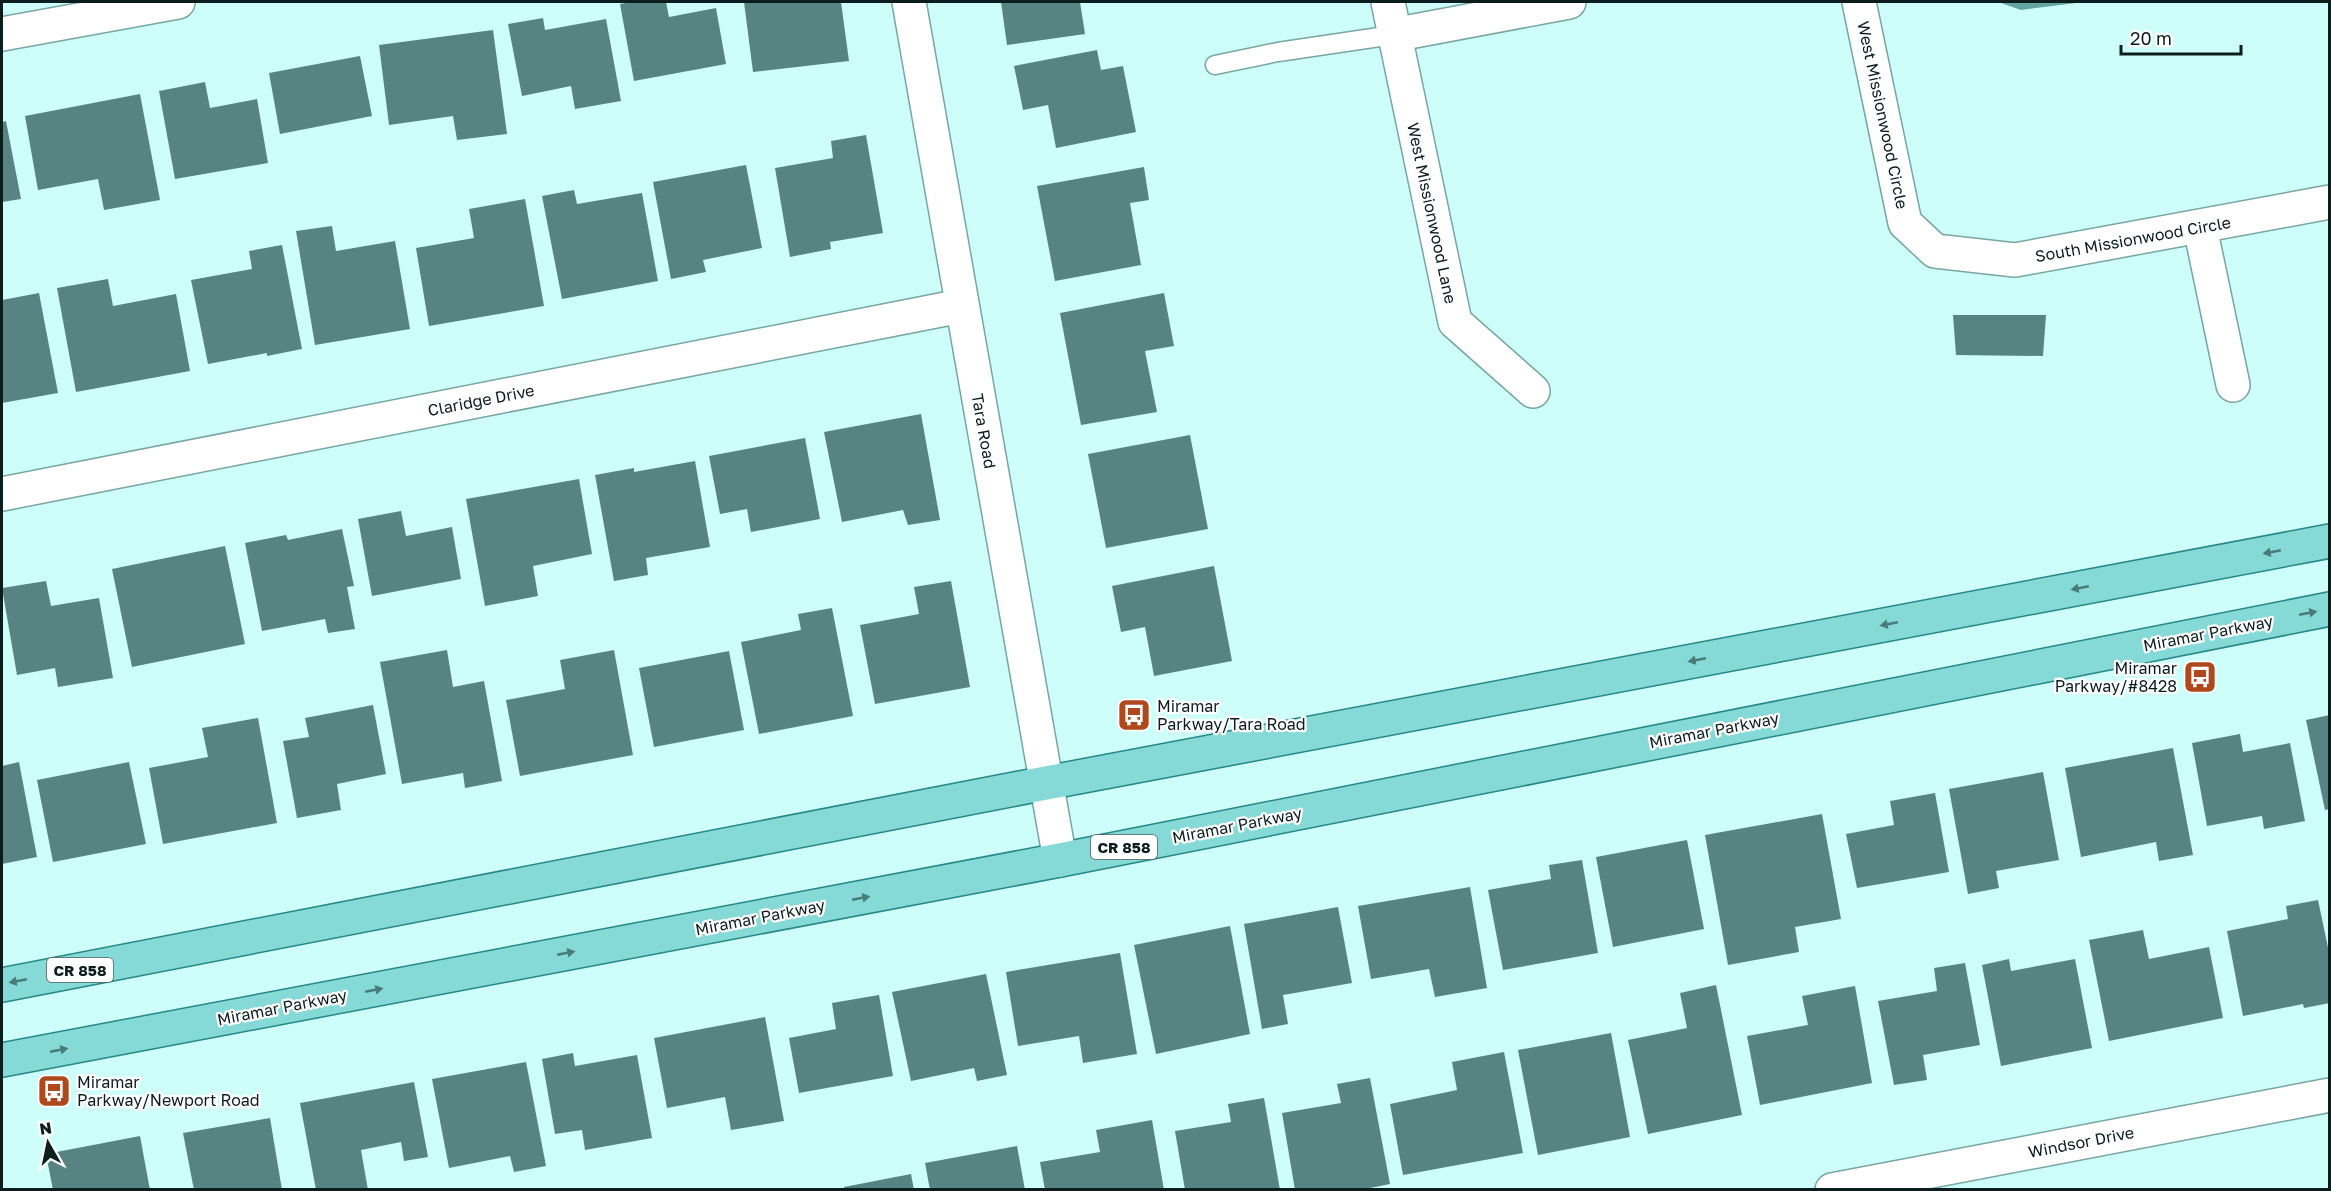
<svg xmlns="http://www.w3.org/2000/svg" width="2331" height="1191" viewBox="0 0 2331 1191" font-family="'Golos Text',sans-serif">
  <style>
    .water { fill: #64a5a2 }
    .building { fill: #578482 }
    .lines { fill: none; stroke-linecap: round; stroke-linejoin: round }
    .service-casing { stroke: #77a6a3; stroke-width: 21 }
    .minor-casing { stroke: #77a6a3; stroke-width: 36 }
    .primary-casing { stroke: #268884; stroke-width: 36 }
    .service { stroke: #fff; stroke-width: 18 }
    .minor { stroke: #fff; stroke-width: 33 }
    .primary { stroke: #85dad7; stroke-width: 33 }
    .oneway { fill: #487c7a }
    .labels { text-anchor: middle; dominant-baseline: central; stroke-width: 4.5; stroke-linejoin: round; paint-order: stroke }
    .shield { fill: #fff; stroke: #546261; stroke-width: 1.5 }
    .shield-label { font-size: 15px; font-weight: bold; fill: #0b1e1d }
    .street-label { font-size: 16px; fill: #0b1e1d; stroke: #fff }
    .poi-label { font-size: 16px; fill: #0b1e1d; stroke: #fff; text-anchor: start }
  </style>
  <rect width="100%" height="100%" fill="#cdfefa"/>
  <!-- water -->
  <polygon class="water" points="1998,2 2084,2 2021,10"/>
  <!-- building -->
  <g class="building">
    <polygon points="631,2 666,2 669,17 716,8 726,64 634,81 620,4"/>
    <polygon points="744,2 841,2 849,61 753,72"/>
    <polygon points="1001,2 1080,2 1085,34 1007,45"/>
    <polygon points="543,18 545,30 606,19 621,101 575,109 571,86 522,96 508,24"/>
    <polygon points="493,30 507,134 457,140 453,116 389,125 379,45"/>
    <polygon points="1097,50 1101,70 1123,66 1136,132 1056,148 1048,105 1023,110 1014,66"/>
    <polygon points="360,56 372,116 280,134 269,73"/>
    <polygon points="205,82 210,108 257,99 268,163 175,179 159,91"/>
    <polygon points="140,94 160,200 104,210 98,179 38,190 25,116"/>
    <polygon points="6,121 21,199 2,202 2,122"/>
    <polygon points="866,135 883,233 830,242 831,249 790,257 775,168 833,158 831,141"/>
    <polygon points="746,165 762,248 703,260 706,272 671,279 653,182"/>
    <polygon points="1144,167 1149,200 1130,203 1141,265 1055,281 1037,186"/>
    <polygon points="574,190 577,204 642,193 658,281 562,299 542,196"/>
    <polygon points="525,199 544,306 429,326 416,248 474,238 469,209"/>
    <polygon points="332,226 336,251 395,241 410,329 315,345 296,231"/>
    <polygon points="282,245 302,349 267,356 267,353 208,364 191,280 252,269 249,251"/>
    <polygon points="108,279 113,306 176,294 190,371 76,392 57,288"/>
    <polygon points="39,293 58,393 2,403 2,300"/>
    <polygon points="1164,293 1174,346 1145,351 1157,412 1081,425 1060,313"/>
    <polygon points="1953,315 2046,315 2043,356 1956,355"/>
    <polygon points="921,414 940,520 908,525 903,510 842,522 824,432"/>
    <polygon points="1190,435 1208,529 1106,548 1088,454"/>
    <polygon points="805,438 820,519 751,532 747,509 720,514 709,456"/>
    <polygon points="695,461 710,547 646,558 648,575 614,581 595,475 634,468 634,472"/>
    <polygon points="579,479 592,554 533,566 538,596 485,606 466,499"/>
    <polygon points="401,511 406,536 452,527 461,579 372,596 358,519"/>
    <polygon points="342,529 354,586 347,587 355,629 328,633 325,619 262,631 245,543 286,535 288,540"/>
    <polygon points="225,546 245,644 132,667 112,569"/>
    <polygon points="1214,566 1232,661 1154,676 1145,627 1121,632 1112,586"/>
    <polygon points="46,581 51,606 99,598 113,678 58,687 55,668 17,675 2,588"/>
    <polygon points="951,581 970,687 875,704 860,625 919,614 914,587"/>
    <polygon points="832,608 853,716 759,734 741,642 801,630 798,614"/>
    <polygon points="447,650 453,687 484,681 502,781 465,788 463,773 402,784 380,662"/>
    <polygon points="614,650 633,755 520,776 506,700 565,689 560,660"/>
    <polygon points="729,651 744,730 654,747 639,668"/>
    <polygon points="373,705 386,774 337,784 341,810 297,818 283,741 309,737 305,718"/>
    <polygon points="2330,715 2330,809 2325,810 2306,720"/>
    <polygon points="258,718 277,823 163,844 149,768 208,757 202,728"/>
    <polygon points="2240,734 2243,752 2290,743 2305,821 2264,829 2262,816 2207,826 2192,743"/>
    <polygon points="2173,748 2193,855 2159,861 2156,842 2081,857 2065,768"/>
    <polygon points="19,762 37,857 2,864 2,766"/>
    <polygon points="129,762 146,844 53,862 37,780"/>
    <polygon points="2043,772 2059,860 1996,871 1999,888 1968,894 1949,789"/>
    <polygon points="1935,793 1949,872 1857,888 1846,834 1894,825 1890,801"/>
    <polygon points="1822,814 1841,919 1795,927 1799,952 1728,965 1705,835"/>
    <polygon points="1687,840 1704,929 1613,947 1596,857"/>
    <polygon points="1582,860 1598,953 1503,970 1488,890 1551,879 1549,865"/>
    <polygon points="1470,887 1487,988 1435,997 1429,969 1371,979 1358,906"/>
    <polygon points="2318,900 2330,957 2330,1003 2304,1008 2303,1004 2243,1016 2227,931 2288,919 2286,906"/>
    <polygon points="1338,907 1352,983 1283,995 1288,1024 1262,1029 1244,924"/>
    <polygon points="1230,926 1250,1034 1156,1054 1134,945"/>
    <polygon points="2143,930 2149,959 2209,947 2223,1018 2109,1041 2089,940"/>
    <polygon points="1120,953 1137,1054 1083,1063 1079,1036 1018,1046 1006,972"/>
    <polygon points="2009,959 2011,971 2075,959 2092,1048 2001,1066 1982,965"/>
    <polygon points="1965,963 1980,1045 1923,1055 1927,1080 1894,1085 1878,1001 1937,991 1934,968"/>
    <polygon points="986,974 1007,1075 977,1081 974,1068 911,1081 892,992"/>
    <polygon points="1716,985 1742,1115 1648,1134 1628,1040 1687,1028 1680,993"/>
    <polygon points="1855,986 1872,1083 1760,1105 1747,1036 1808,1025 1802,996"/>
    <polygon points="879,995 893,1076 799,1093 789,1038 836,1029 832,1003"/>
    <polygon points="765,1017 784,1121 731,1130 725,1097 667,1108 654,1038"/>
    <polygon points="1611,1033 1630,1137 1538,1155 1518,1050"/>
    <polygon points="1504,1052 1523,1153 1403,1175 1390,1104 1457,1090 1452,1062"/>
    <polygon points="573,1053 575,1066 637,1055 652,1138 585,1150 582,1130 555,1134 542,1059"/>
    <polygon points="526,1062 546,1166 514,1172 510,1156 449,1168 432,1079"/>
    <polygon points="1370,1078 1390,1184 1360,1190 1295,1190 1282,1113 1341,1103 1337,1084"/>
    <polygon points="414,1082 428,1157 404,1161 401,1142 361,1150 368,1190 316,1190 300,1103"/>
    <polygon points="1264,1098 1280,1190 1185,1190 1175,1131 1231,1122 1228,1104"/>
    <polygon points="270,1118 282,1190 194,1190 183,1133"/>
    <polygon points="1152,1120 1164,1190 1045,1190 1040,1162 1100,1152 1096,1130"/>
    <polygon points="140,1136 150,1190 53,1190 46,1154"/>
    <polygon points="1017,1146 1025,1190 930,1190 925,1163"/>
    <polygon points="911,1174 914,1190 845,1190 844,1187"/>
  </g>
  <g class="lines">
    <!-- service casing -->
    <g class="service-casing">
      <polyline id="service" points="1215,65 1278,52 1393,35"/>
    </g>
    <!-- minor casing -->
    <g class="minor-casing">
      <g id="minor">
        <polyline points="909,2 1060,860"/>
        <polyline points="1388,2 1455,322 1533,391"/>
        <polyline points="1859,2 1905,223 1935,251 2015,260 2330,202"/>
        <polyline points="2,34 178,2"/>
        <polyline points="1393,35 1569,2"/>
        <polyline points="2200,227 2233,385"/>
        <polyline points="2,494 961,306"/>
        <polyline points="1832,1190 2330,1095"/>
      </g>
    </g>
    <!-- primary casing -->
    <g class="primary-casing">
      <g id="primary">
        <polyline points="2,985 1046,783 2330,541"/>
        <polyline points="2,1060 1060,860 2330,609"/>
      </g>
    </g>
    <!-- service -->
    <use href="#service" class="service"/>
    <!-- minor -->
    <use href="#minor" class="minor"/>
    <!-- primary -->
    <use href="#primary" class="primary"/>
  </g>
  <!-- one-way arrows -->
  <defs><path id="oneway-solid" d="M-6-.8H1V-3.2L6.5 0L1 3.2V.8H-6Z" transform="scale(1.5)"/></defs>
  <g class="oneway">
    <use href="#oneway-solid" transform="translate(2272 552) rotate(169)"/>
    <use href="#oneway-solid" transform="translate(2080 588) rotate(169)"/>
    <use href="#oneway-solid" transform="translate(2308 613) rotate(-11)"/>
    <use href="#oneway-solid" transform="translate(1889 624) rotate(169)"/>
    <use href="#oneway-solid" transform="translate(1697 660) rotate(169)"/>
    <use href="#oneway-solid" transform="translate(861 898) rotate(-11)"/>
    <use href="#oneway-solid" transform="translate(566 953) rotate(-11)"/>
    <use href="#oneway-solid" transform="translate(18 981) rotate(169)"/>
    <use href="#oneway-solid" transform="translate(374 990) rotate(-11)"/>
    <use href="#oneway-solid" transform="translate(59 1050) rotate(-11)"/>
  </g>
  <!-- icons -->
  <defs>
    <g id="bus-square" transform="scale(1.725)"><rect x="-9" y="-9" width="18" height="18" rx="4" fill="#af491d" stroke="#fff"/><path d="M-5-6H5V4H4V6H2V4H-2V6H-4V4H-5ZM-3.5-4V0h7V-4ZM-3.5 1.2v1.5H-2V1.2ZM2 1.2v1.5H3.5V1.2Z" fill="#fff"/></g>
  </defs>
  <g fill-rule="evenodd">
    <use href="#bus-square" x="2200" y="677"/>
    <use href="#bus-square" x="1134" y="715"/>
    <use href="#bus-square" x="54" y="1091"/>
  </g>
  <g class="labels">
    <!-- shield labels -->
    <g class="shield">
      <rect x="1091" y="835" width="66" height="24" rx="4.5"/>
      <rect x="47" y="958" width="66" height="24" rx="4.5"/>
    </g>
    <g class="shield-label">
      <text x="1124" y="847">CR 858</text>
      <text x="80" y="970">CR 858</text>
    </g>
    <!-- street labels -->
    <g class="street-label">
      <text transform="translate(1883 115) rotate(78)">West Missionwood Circle</text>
      <text transform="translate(1432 213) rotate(78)">West Missionwood Lane</text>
      <text transform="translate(2133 239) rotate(-10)">South Missionwood Circle</text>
      <text transform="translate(481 400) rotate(-11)">Claridge Drive</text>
      <text transform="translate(984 431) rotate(80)">Tara Road</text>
      <text transform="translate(2208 633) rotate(-11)">Miramar Parkway</text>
      <text transform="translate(1714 730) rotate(-11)">Miramar Parkway</text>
      <text transform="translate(1237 825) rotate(-11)">Miramar Parkway</text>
      <text transform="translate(760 917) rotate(-11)">Miramar Parkway</text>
      <text transform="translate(282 1007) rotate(-11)">Miramar Parkway</text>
      <text transform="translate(2081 1142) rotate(-11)">Windsor Drive</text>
    </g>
    <!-- poi labels -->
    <g class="poi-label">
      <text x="2177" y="668" text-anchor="end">Miramar<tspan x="2177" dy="18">Parkway/#8428</tspan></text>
      <text x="1157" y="706">Miramar<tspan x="1157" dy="18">Parkway/Tara Road</tspan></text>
      <text x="77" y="1082">Miramar<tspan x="77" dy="18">Parkway/Newport Road</tspan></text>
    </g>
  </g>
  <!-- border -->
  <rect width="2331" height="1191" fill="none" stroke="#0b1e1d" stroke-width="6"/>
  <!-- north arrow -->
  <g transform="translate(48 1143) rotate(351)" stroke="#ffffff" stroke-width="4.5" paint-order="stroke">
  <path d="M0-4.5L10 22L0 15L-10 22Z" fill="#0b1e1d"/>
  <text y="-9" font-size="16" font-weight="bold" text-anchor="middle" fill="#0b1e1d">N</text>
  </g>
  <!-- scale -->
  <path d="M2121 45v9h120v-9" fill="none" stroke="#0b1e1d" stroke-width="3"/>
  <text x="2130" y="45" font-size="18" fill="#0b1e1d" stroke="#ffffff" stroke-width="4.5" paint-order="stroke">20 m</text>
</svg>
